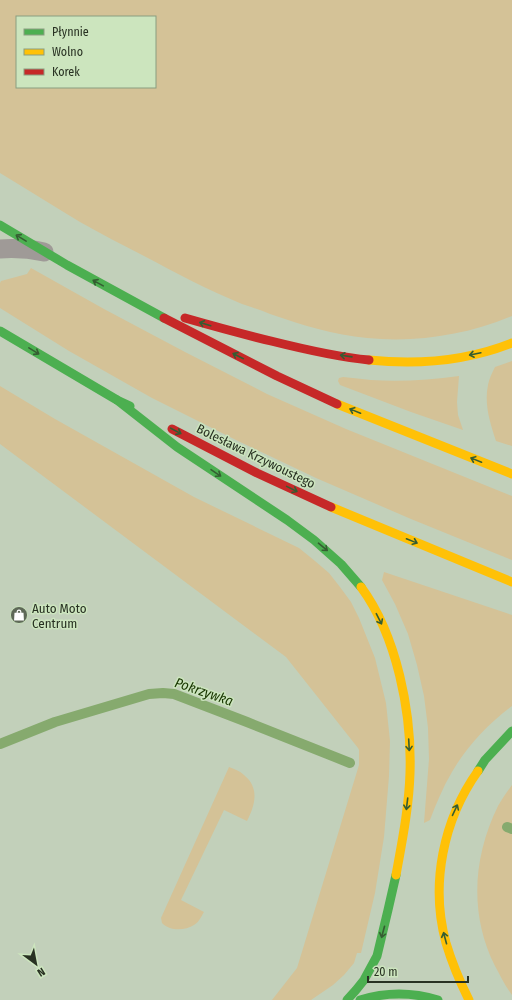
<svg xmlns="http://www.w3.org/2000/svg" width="512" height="1000" viewBox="0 0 512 1000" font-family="'Fira Sans Condensed',sans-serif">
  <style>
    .green { fill: #d4c297; fill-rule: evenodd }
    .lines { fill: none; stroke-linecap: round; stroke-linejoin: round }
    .stream { stroke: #86aa6e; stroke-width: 10 }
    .lane { stroke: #9f9a97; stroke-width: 19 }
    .fast { stroke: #4caf50; stroke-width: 9 }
    .slow { stroke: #ffc107; stroke-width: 9 }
    .jam { stroke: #c62828; stroke-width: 9 }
    .oneway { stroke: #355d32 }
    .labels { text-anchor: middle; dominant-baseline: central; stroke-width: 3; stroke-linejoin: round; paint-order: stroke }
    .street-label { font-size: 13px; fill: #283122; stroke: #cce5be }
    .poi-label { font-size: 13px; fill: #283122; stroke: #cce5be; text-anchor: start }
    .water-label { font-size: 14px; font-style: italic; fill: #193700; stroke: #cce5be }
  </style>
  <rect width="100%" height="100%" fill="#c2d0ba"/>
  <!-- green -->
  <g class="green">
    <path d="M 0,0 L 512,0 L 512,316 C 467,335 416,343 367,338 C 334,335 302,325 270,314 C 261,310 251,307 242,304 C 208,290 176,273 144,256 C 123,245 101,234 80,222 C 53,206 27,189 0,173 ZM 17,17 L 155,17 L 155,87 L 17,87 Z"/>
    <polygon points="31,268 104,309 185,352 267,394 346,429 512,496 512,560 411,519 316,478 238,441 152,398 69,351 0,308 0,283 1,281 27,274"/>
    <path d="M 512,361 L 512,446 L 496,441 C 490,423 484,404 488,385 C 489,379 492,373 495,367 Z"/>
    <path d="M 459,376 L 457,402 L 458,415 L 463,430 L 411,412 L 340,385 L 338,381 L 339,378 L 343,377 C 353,378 362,379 371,380 C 400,382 430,380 459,376 Z"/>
    <polygon points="0,386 55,419 194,497 299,548 315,561 329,573 340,587 351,602 359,618 375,658 386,703 390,741 389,776 384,837 375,893 361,953 357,953 354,963 344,975 333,985 311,1000 272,1000 297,968 359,765 359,750 358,748 286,657 282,654 0,444"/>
    <path d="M 384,572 L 512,615 L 512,706 C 488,724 467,746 452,772 C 443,787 436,804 430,820 L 424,823 L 429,759 L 428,728 L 424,696 L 417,665 L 408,634 L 395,604 L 382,580 Z"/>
    <path d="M 229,767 C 234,769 240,771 244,775 C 260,788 255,805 247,821 L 224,810 L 181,900 L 204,912 C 201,917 199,922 194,925 C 185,931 169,931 162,923 L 161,918 Z"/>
    <path d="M 512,785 L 512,995 C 505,986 500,975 495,966 C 469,914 473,857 498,806 C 502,799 507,792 512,785 Z"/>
  </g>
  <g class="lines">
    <!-- stream -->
    <g class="stream">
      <polyline points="0,744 55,722 149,694 163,693 174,694 247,722 350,763"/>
      <polyline points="507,827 512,829"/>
    </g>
    <!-- lane -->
    <path class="lane" d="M 0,249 C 15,248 30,249 44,252"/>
    <!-- fast -->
    <g class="fast">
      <polyline points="0,225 67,265 164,318"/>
      <polyline points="0,331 117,400 130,406"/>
      <polyline points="117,400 177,447 287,520 314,540 341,564 361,587"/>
      <polyline points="478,771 485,760 512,731"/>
      <polyline points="347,1000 356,990 364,980 377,956 388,910 396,875"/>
      <path d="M 360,1000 C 386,992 412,992 438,1000"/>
    </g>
    <!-- slow -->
    <g class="slow">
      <path d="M 369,360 C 417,365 467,361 512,343"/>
      <polyline points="337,404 512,474"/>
      <polyline points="331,507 512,582"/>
      <path d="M 361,587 C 397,636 412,713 410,773 C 409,807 402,842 396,875"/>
      <path d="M 469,1000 C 460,982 452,963 446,943 C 430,885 443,820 478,771"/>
    </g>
    <!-- jam -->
    <g class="jam">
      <polyline points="164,318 277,376 337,404"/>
      <path d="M 185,318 C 213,326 242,334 271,341 C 303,349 336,357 369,360"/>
      <polyline points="172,429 257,473 331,507"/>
    </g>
  </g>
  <!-- one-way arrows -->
  <defs><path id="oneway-shaft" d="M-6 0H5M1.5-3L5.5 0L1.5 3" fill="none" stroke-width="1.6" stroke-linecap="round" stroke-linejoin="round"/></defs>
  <g class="oneway">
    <use href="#oneway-shaft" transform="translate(21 238) rotate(-149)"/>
    <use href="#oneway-shaft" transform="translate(98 283) rotate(-151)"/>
    <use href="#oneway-shaft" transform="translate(205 324) rotate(-163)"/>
    <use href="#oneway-shaft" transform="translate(34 351) rotate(31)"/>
    <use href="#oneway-shaft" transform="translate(475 354) rotate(168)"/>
    <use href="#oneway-shaft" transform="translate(238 356) rotate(-153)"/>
    <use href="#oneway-shaft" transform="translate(346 356) rotate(-172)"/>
    <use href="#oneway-shaft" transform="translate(355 411) rotate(-158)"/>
    <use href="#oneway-shaft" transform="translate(176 431) rotate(28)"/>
    <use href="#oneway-shaft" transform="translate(476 460) rotate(-158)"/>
    <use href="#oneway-shaft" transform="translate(216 473) rotate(34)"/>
    <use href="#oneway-shaft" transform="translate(292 489) rotate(26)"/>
    <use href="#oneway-shaft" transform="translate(412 541) rotate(22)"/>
    <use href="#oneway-shaft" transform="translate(323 547) rotate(40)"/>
    <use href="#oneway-shaft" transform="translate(379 619) rotate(63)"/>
    <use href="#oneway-shaft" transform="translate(409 745) rotate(87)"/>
    <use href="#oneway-shaft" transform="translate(407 804) rotate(97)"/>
    <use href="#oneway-shaft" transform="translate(455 810) rotate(-65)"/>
    <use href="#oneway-shaft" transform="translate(383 932) rotate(105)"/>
    <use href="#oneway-shaft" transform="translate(445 938) rotate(-105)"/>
  </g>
  <!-- icons -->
  <defs>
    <g id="shop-disc" transform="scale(0.9)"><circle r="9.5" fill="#5e6957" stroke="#cce5be"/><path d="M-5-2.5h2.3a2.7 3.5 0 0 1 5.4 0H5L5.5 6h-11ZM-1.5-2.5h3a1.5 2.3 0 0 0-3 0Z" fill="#fff"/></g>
  </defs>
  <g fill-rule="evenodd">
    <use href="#shop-disc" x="19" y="615"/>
  </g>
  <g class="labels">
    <!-- street labels -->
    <g class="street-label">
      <text transform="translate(256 456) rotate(26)">Bolesława Krzywoustego</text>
    </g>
    <!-- poi labels -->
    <g class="poi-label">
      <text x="32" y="608">Auto Moto<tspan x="32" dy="15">Centrum</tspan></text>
    </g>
    <!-- water labels -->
    <g class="water-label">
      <text transform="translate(204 692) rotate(19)">Pokrzywka</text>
    </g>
  </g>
  <!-- legend -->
  <rect x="16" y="16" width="140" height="72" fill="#cce5be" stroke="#8a9d80"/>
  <rect x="24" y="29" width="20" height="6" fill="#4caf50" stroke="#8a9d80"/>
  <text x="52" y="36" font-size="12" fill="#283122">Płynnie</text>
  <rect x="24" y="49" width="20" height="6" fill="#ffc107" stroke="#8a9d80"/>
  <text x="52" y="56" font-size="12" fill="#283122">Wolno</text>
  <rect x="24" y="69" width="20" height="6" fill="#c62828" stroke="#8a9d80"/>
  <text x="52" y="76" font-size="12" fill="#283122">Korek</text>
  <!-- north arrow -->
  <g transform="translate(36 964) rotate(148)" stroke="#cce5be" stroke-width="3" paint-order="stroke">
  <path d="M0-3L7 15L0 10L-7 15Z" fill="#283122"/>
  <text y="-6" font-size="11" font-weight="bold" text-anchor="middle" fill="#283122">N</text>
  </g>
  <!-- scale -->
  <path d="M368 976v6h100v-6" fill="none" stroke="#283122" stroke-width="2"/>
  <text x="374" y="976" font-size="12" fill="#283122" stroke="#cce5be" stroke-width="3" paint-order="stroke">20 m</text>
</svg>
